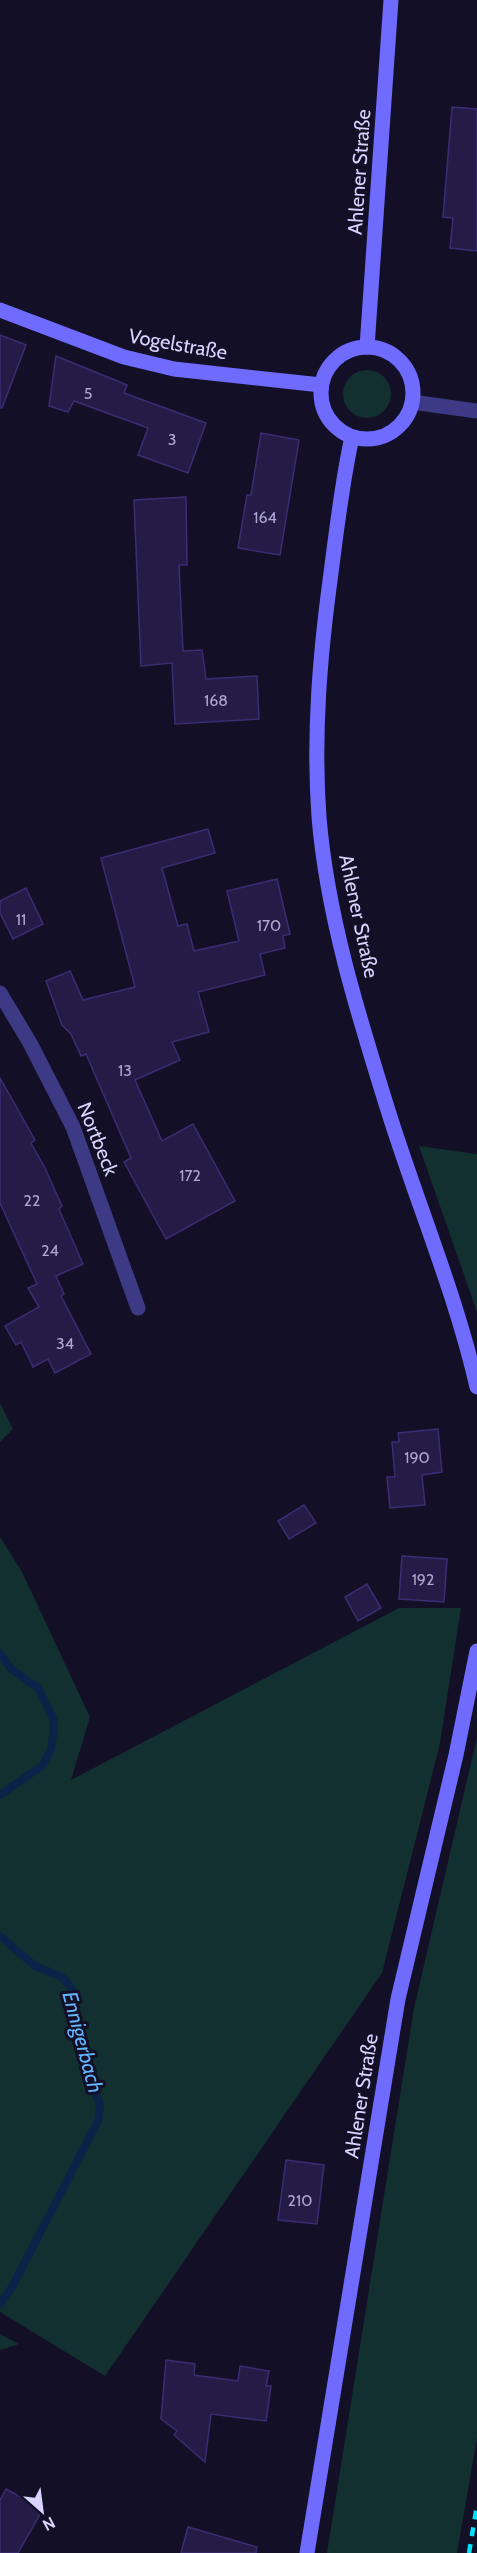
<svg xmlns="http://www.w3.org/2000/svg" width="477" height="2553" viewBox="0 0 477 2553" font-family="Cabin,sans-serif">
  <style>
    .green { fill: #12302f }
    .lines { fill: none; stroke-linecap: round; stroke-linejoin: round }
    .stream { stroke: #0c2248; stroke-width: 8 }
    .building { fill: #241b47; stroke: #3b2d73; stroke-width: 1.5 }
    .street { stroke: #3d3a85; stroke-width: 15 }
    .secondary { stroke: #6f6bff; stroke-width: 15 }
    .rail { stroke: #00e5ff; stroke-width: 4.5; stroke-dasharray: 9 8; stroke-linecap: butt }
    .labels { text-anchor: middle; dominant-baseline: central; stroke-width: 6; stroke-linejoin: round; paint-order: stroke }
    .number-label { font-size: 16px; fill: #aca6d1 }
    .street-label { font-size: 20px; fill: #d9d4ff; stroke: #130f26 }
    .water-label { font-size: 21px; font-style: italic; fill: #62b6ff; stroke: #130f26 }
  </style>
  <rect width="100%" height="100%" fill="#130f26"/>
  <!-- green -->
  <g class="green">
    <circle cx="367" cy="394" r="24"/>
    <polygon points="419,1146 477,1154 477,1312"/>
    <polygon points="0,1403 13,1429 0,1442"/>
    <polygon points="0,1537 22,1572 90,1717 71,1780 399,1608 461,1608 440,1743 382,1973 105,2376 0,2312"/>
    <polygon points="477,1737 477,2438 457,2553 327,2553 414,2008"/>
    <polygon points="0,2334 19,2344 0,2350"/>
  </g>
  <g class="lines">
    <!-- stream -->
    <g class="stream">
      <polyline points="0,1653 11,1669 38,1688 53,1718 54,1729 51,1749 43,1765 0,1795"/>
      <polyline points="0,1936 35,1966 62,1977 69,1985 74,1995 76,2027 85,2064 100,2105 98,2121 12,2287 0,2304"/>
    </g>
  </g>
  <!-- building -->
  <g class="building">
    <polygon points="452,107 477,109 477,251 450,248 453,218 443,217"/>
    <polygon points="0,335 26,345 2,408 0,408"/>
    <polygon points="56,356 127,385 124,393 206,423 188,473 138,455 148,428 74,401 68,412 49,406"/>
    <polygon points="261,433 299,440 280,555 238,548 247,495 251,495"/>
    <polygon points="186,497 187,565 179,565 183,651 202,650 206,679 257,676 259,719 175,724 172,663 141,666 134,500"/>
    <polygon points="208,829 215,853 162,868 178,926 187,924 194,951 239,941 227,891 277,879 290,934 283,936 285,948 260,954 265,975 198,992 209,1032 172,1042 180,1060 135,1080 162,1141 193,1124 235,1201 166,1239 124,1162 131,1158 86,1054 81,1056 71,1034 62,1025 46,981 70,971 83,1000 135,987 101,858"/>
    <polygon points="26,888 43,924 13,939 0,913 0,901"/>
    <polygon points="0,1078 35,1140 31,1143 45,1168 62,1206 59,1209 83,1264 56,1276 64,1294 61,1296 91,1354 55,1373 48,1359 33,1367 21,1342 16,1345 5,1326 39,1307 28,1288 37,1284 0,1203"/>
    <polygon points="438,1429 442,1472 422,1475 425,1505 390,1508 387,1477 395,1477 392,1442 399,1442 398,1433"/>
    <polygon points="304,1505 316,1523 289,1539 278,1521"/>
    <polygon points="402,1556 447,1559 444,1602 399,1599"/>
    <polygon points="367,1584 381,1608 358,1621 345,1597"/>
    <polygon points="286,2160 324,2165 317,2224 278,2220"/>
    <polygon points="166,2360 195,2364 194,2375 238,2381 240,2366 269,2371 266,2386 271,2386 266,2421 211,2414 205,2462 174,2435 177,2431 161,2419"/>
    <polygon points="6,2489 43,2509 18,2553 0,2553 0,2500"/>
    <polygon points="188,2527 257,2547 256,2553 181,2553"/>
  </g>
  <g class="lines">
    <!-- street -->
    <g class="street">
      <polyline points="412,402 477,411"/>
      <polyline points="0,993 30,1043 73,1127 138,1308"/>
    </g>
    <!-- secondary -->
    <g class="secondary">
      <polyline points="0,310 124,357 174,369 321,385"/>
      <circle cx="367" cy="393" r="46"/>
      <polyline points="367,347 391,0"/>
      <path d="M 352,437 C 342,482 337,527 331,573 C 320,654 313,734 319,817 C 327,915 358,1014 387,1107 C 416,1201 455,1291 477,1387"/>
      <polyline points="307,2553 398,1999 456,1755 477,1651"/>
    </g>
    <!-- rail -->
    <polyline class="rail" points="469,2553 477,2505"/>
  </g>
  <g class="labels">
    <!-- number labels -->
    <g class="number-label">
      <text x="88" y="393">5</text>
      <text x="172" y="439">3</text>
      <text x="265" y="517">164</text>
      <text x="216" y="700">168</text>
      <text x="21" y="919">11</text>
      <text x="269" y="925">170</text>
      <text x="125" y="1070">13</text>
      <text x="190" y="1175">172</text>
      <text x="32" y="1200">22</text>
      <text x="50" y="1250">24</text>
      <text x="65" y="1343">34</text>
      <text x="417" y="1457">190</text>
      <text x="423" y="1579">192</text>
      <text x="300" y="2200">210</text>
    </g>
    <!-- street labels -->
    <g class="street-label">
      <text transform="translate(359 172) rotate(-86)">Ahlener Straße</text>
      <text transform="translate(178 344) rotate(10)">Vogelstraße</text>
      <text transform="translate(359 916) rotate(78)">Ahlener Straße</text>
      <text transform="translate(98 1139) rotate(68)">Nortbeck</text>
      <text transform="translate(361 2096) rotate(-81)">Ahlener Straße</text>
    </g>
    <!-- water labels -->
    <g class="water-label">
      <text transform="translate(83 2042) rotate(75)">Ennigerbach</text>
    </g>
  </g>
  <!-- north arrow -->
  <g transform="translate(42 2511) rotate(152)" stroke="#130f26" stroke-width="4.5" paint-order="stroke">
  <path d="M0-4.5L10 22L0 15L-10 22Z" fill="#d9d4ff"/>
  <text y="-9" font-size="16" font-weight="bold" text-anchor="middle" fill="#d9d4ff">N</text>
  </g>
</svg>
